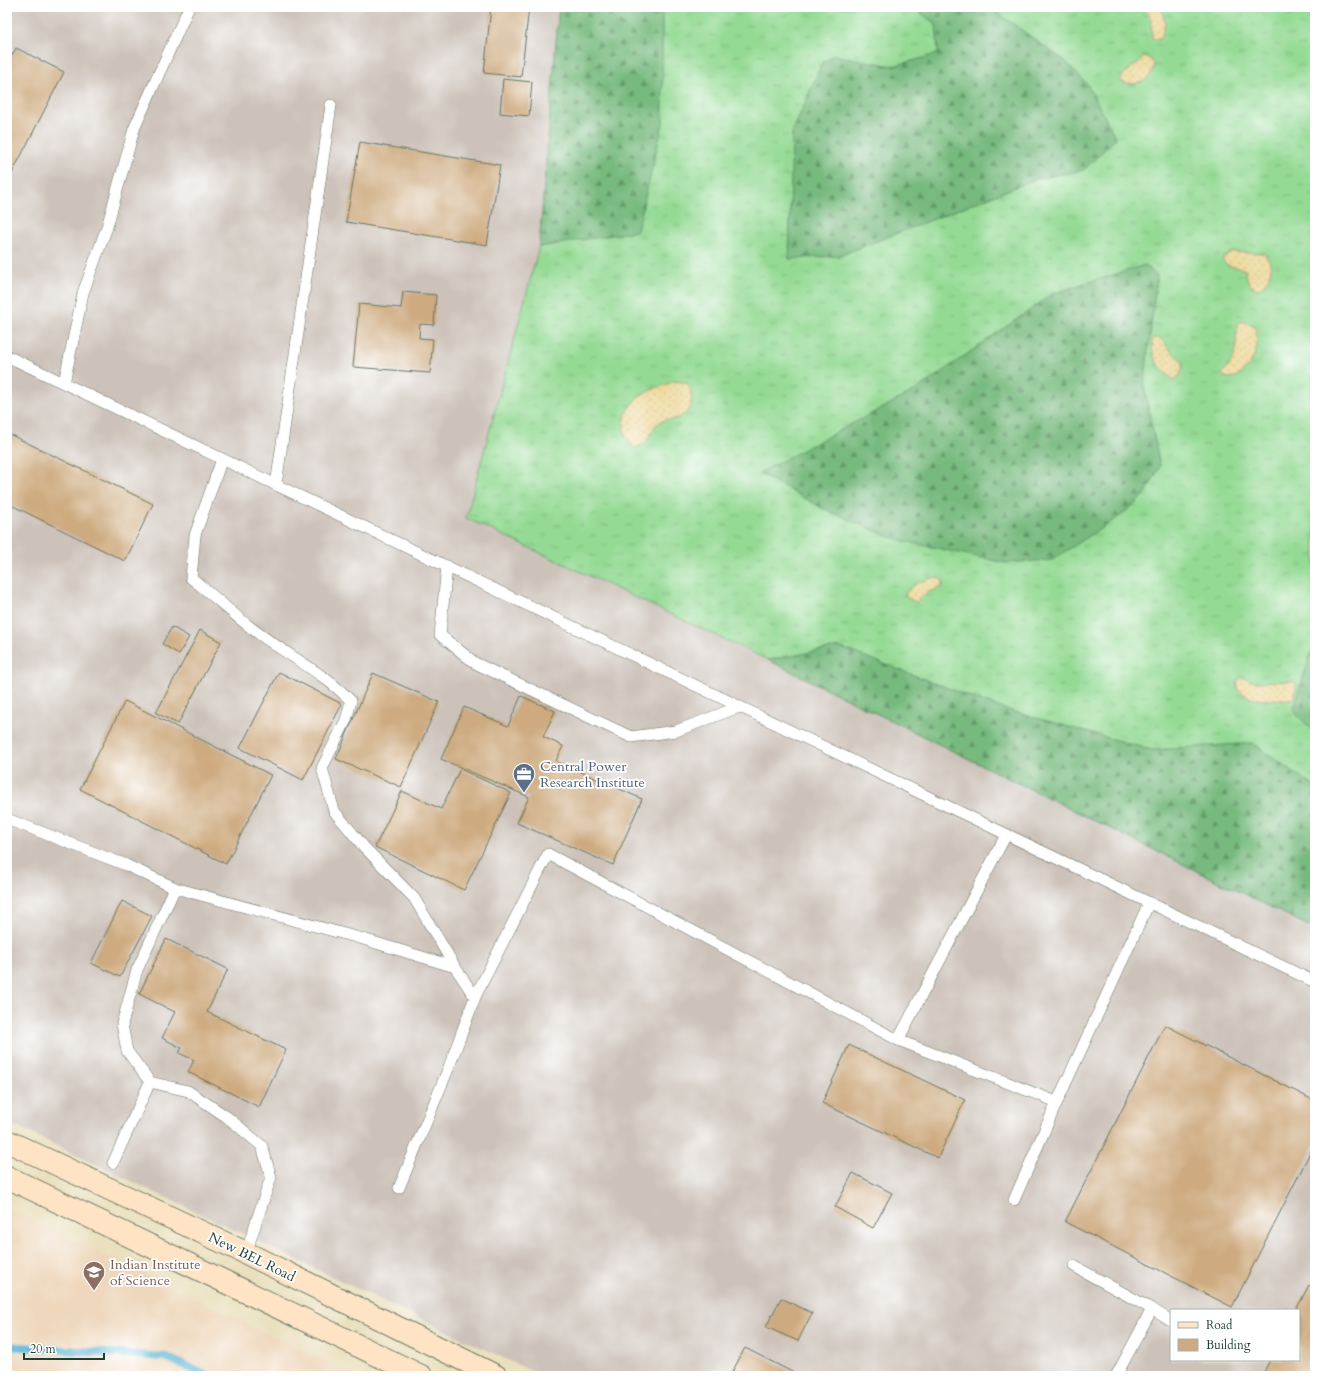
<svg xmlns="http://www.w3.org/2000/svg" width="1322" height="1383" viewBox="0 0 1322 1383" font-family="Cardo,serif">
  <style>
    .built { fill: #eed7bb }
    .industrial { fill: #ccc2b9; fill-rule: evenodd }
    .grass { fill: url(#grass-tufts); stroke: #5a8c64 }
    .forest { fill: url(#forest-firs); stroke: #4b7c59 }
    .sand { fill: url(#sand-dots); stroke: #868c69 }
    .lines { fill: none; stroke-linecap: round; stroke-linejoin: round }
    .stream { stroke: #55b3d3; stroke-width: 8 }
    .building { fill: #cdaa7f }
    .lane-casing { stroke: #667664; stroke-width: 12 }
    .secondary-casing { stroke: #667664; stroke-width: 24 }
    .lane { stroke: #fff; stroke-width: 11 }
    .secondary { stroke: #fee4c5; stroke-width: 22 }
    .labels { text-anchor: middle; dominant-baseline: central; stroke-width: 3.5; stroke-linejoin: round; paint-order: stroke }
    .service-label { font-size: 14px; fill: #4e5e75; stroke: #fff; text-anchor: start }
    .street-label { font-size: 14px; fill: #1f3d34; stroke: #fff }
    .education-label { font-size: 14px; fill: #785e54; stroke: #fff; text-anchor: start }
  </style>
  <defs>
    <pattern id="grass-tufts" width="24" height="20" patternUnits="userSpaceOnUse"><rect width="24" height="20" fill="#94da94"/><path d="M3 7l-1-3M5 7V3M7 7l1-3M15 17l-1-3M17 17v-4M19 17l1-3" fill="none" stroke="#7fbc80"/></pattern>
    <pattern id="forest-firs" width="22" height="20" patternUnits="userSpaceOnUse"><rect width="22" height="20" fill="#77ba7e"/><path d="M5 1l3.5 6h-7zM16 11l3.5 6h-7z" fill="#619868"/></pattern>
    <pattern id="sand-dots" width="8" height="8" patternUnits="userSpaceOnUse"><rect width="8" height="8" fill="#eeda9e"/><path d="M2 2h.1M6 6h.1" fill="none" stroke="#ccbc89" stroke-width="1.8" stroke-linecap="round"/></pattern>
  </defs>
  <rect width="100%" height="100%" fill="#fff"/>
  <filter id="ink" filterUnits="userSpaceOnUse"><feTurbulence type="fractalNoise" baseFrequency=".025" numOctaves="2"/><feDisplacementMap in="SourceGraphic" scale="8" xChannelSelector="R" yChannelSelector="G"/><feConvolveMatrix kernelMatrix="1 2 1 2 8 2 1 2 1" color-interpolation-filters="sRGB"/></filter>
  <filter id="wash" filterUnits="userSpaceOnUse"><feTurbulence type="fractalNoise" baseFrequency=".012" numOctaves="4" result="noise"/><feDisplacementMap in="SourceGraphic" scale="16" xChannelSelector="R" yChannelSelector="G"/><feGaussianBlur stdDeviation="0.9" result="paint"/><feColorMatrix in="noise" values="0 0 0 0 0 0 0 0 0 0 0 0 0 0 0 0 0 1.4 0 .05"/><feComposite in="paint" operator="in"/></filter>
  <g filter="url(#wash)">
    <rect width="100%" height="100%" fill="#eae0bd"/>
    <!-- built -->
    <polygon class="built" points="7,1208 356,1376 7,1376"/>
    <!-- industrial -->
    <path class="industrial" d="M 7,7 L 559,7 L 539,247 L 466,518 L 768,660 L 1315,929 L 1315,1376 L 541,1376 L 7,1122 ZM 1171,1310 L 1299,1310 L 1299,1360 L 1171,1360 Z"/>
    <!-- grass -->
    <polygon class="grass" points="559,7 1315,7 1315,929 768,660 466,518 539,247"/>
    <!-- forest -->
    <g class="forest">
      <polygon points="559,7 662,7 663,123 637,231 539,247"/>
      <polygon points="912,7 989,7 1065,61 1087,84 1116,138 1084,170 1036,179 839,256 789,259 792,133 822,63 834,55 893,66 938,54 936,24"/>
      <polygon points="1145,265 1157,275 1144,387 1160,466 1145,495 1119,517 1052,560 1005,563 895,539 822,508 759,473 916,390 1054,293"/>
      <polygon points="1315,639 1315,733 1293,711"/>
      <polygon points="839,647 1001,708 1152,750 1253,743 1315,787 1315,929 768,660"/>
    </g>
    <!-- sand -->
    <g class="sand">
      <polygon points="1145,7 1162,8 1165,22 1162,37 1157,40 1152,38 1151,20"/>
      <path d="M 1144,57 L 1151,59 L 1154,64 C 1152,82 1136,87 1121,82 C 1120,72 1137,66 1144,57 Z"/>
      <path d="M 1231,252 L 1264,253 C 1275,267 1272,276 1260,289 C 1249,289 1247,279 1245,270 C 1236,265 1228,270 1222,259 Z"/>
      <path d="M 1242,321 L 1255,326 C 1256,332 1258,339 1257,345 C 1256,359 1239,385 1223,376 L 1222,373 C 1242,354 1233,345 1238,323 Z"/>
      <path d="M 1153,338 L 1160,338 L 1171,351 L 1183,362 C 1183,369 1181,376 1174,380 C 1160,368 1149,358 1153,338 Z"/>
      <path d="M 677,381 L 688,384 C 694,397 693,411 678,418 C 671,420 663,419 657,424 C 648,434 650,445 635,448 C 628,442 623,433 624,423 C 627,396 654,388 677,381 Z"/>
      <path d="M 938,577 L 943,581 L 942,587 L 928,592 L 916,602 L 909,599 L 905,595 C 911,583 926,579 938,577 Z"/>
      <path d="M 1245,678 L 1254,682 L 1293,681 L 1297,685 L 1293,699 C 1273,698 1251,706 1237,688 L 1238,679 Z"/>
    </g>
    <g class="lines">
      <!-- stream -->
      <polyline class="stream" points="7,1346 166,1357 207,1376"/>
    </g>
    <g id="blocks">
      <!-- building -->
      <g class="building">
        <polygon points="491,7 529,7 521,77 484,73"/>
        <polygon points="16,48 64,72 7,183 7,65"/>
        <polygon points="503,79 532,82 529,116 500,113"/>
        <polygon points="360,142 500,165 487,245 346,222"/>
        <polygon points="403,292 436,295 434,325 420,324 419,338 433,339 430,373 353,367 359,304 401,308"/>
        <polygon points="7,433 153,504 125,561 7,503"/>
        <polygon points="172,627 189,637 179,654 162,644"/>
        <polygon points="200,630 221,642 178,724 156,713"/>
        <polygon points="279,672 342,704 303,780 240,748"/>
        <polygon points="373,673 439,702 401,787 336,759"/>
        <polygon points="521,696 555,711 543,737 563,746 556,761 642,799 613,865 517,823 529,797 441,759 464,707 508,726"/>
        <polygon points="125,701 271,775 226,864 80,789"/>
        <polygon points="460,769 511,793 464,890 375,847 402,791 441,809"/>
        <polygon points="122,901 152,916 120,977 91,963"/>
        <polygon points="166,939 228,969 207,1012 286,1050 259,1107 188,1072 194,1060 179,1053 182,1048 162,1038 175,1012 139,994"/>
        <polygon points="1165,1025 1315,1101 1315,1143 1232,1307 1065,1222"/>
        <polygon points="849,1045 965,1100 938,1158 822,1103"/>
        <polygon points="853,1173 892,1193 873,1228 835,1207"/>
        <polygon points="1309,1285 1315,1288 1315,1376 1262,1376 1270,1360 1299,1360 1299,1310 1296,1310"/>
        <polygon points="781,1298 812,1313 798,1341 766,1327"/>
        <polygon points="745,1348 800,1376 730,1376"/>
      </g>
    </g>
  </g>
  <g filter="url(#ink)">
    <use href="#blocks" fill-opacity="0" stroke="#667664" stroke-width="1"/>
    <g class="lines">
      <!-- lane casing -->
      <g class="lane-casing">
        <g id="lane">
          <polyline points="7,356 1315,982"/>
          <polyline points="64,383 83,293 107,227 134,129 189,7"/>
          <path d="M 222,459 L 195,535 L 191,578 C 211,593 229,611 250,627 C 283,653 322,671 351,701 L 346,720 L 322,768 L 334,811 L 364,847 L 414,898 L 455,967"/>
          <polyline points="276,485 331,105"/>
          <polyline points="447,566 440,635 475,663 631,737 676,731 739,707"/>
          <polyline points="7,819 126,865 175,888 137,970 122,1024 127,1051 150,1082 188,1091 227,1117 262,1146 271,1177 246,1253"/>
          <polyline points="175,888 363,939 455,967 475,997 449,1067 399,1188"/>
          <polyline points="475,997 548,854 898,1040 1057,1102 1149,903"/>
          <polyline points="898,1040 1006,835"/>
          <polyline points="113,1163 150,1082"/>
          <polyline points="1014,1200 1057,1102"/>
          <polyline points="1074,1266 1152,1309 1116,1376"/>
          <polyline points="1152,1309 1171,1321"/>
        </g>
      </g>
      <!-- secondary casing -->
      <g class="secondary-casing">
        <g id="secondary">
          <polyline points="7,1141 246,1253 496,1376"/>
          <polyline points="7,1177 421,1376"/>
        </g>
      </g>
      <!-- lane -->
      <use href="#lane" class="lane"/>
      <!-- secondary -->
      <use href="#secondary" class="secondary"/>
    </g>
  </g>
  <!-- icons -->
  <defs>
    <g id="office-pin" transform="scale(1.15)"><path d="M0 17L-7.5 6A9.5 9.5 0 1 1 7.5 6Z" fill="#5c6f8a" stroke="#fff"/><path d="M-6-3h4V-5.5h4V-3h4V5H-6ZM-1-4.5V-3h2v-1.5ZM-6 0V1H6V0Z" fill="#fff"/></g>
    <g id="university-pin" transform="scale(1.15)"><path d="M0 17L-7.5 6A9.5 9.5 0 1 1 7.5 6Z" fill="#8d6e63" stroke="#fff"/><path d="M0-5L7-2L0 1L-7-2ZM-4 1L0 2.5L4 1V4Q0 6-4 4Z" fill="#fff"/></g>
  </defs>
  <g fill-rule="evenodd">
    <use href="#office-pin" x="524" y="774"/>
    <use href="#university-pin" x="94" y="1272"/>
  </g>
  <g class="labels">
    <!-- service labels -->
    <g class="service-label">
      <text x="540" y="766">Central Power<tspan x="540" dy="16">Research Institute</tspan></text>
    </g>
    <!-- street labels -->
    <g class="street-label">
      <text transform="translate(252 1257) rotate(26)">New BEL Road</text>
    </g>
    <!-- education labels -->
    <g class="education-label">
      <text x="110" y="1264">Indian Institute<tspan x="110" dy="16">of Science</tspan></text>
    </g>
  </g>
  <!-- margin -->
  <rect width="1322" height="1383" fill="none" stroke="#fff" stroke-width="24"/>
  <!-- legend -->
  <rect x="1170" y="1309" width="130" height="52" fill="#ffffff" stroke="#a5b1ae"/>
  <rect x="1178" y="1322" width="20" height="6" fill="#fee4c5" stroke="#a5b1ae"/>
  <text x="1206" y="1329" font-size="12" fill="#1f3d34">Road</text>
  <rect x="1178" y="1339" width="20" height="12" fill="#cdaa7f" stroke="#a5b1ae"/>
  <text x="1206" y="1349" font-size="12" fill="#1f3d34">Building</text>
  <!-- scale -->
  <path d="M24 1353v6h80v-6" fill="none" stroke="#1f3d34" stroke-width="2"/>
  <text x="30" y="1353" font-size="12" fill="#1f3d34" stroke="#ffffff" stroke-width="3" paint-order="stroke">20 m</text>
</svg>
